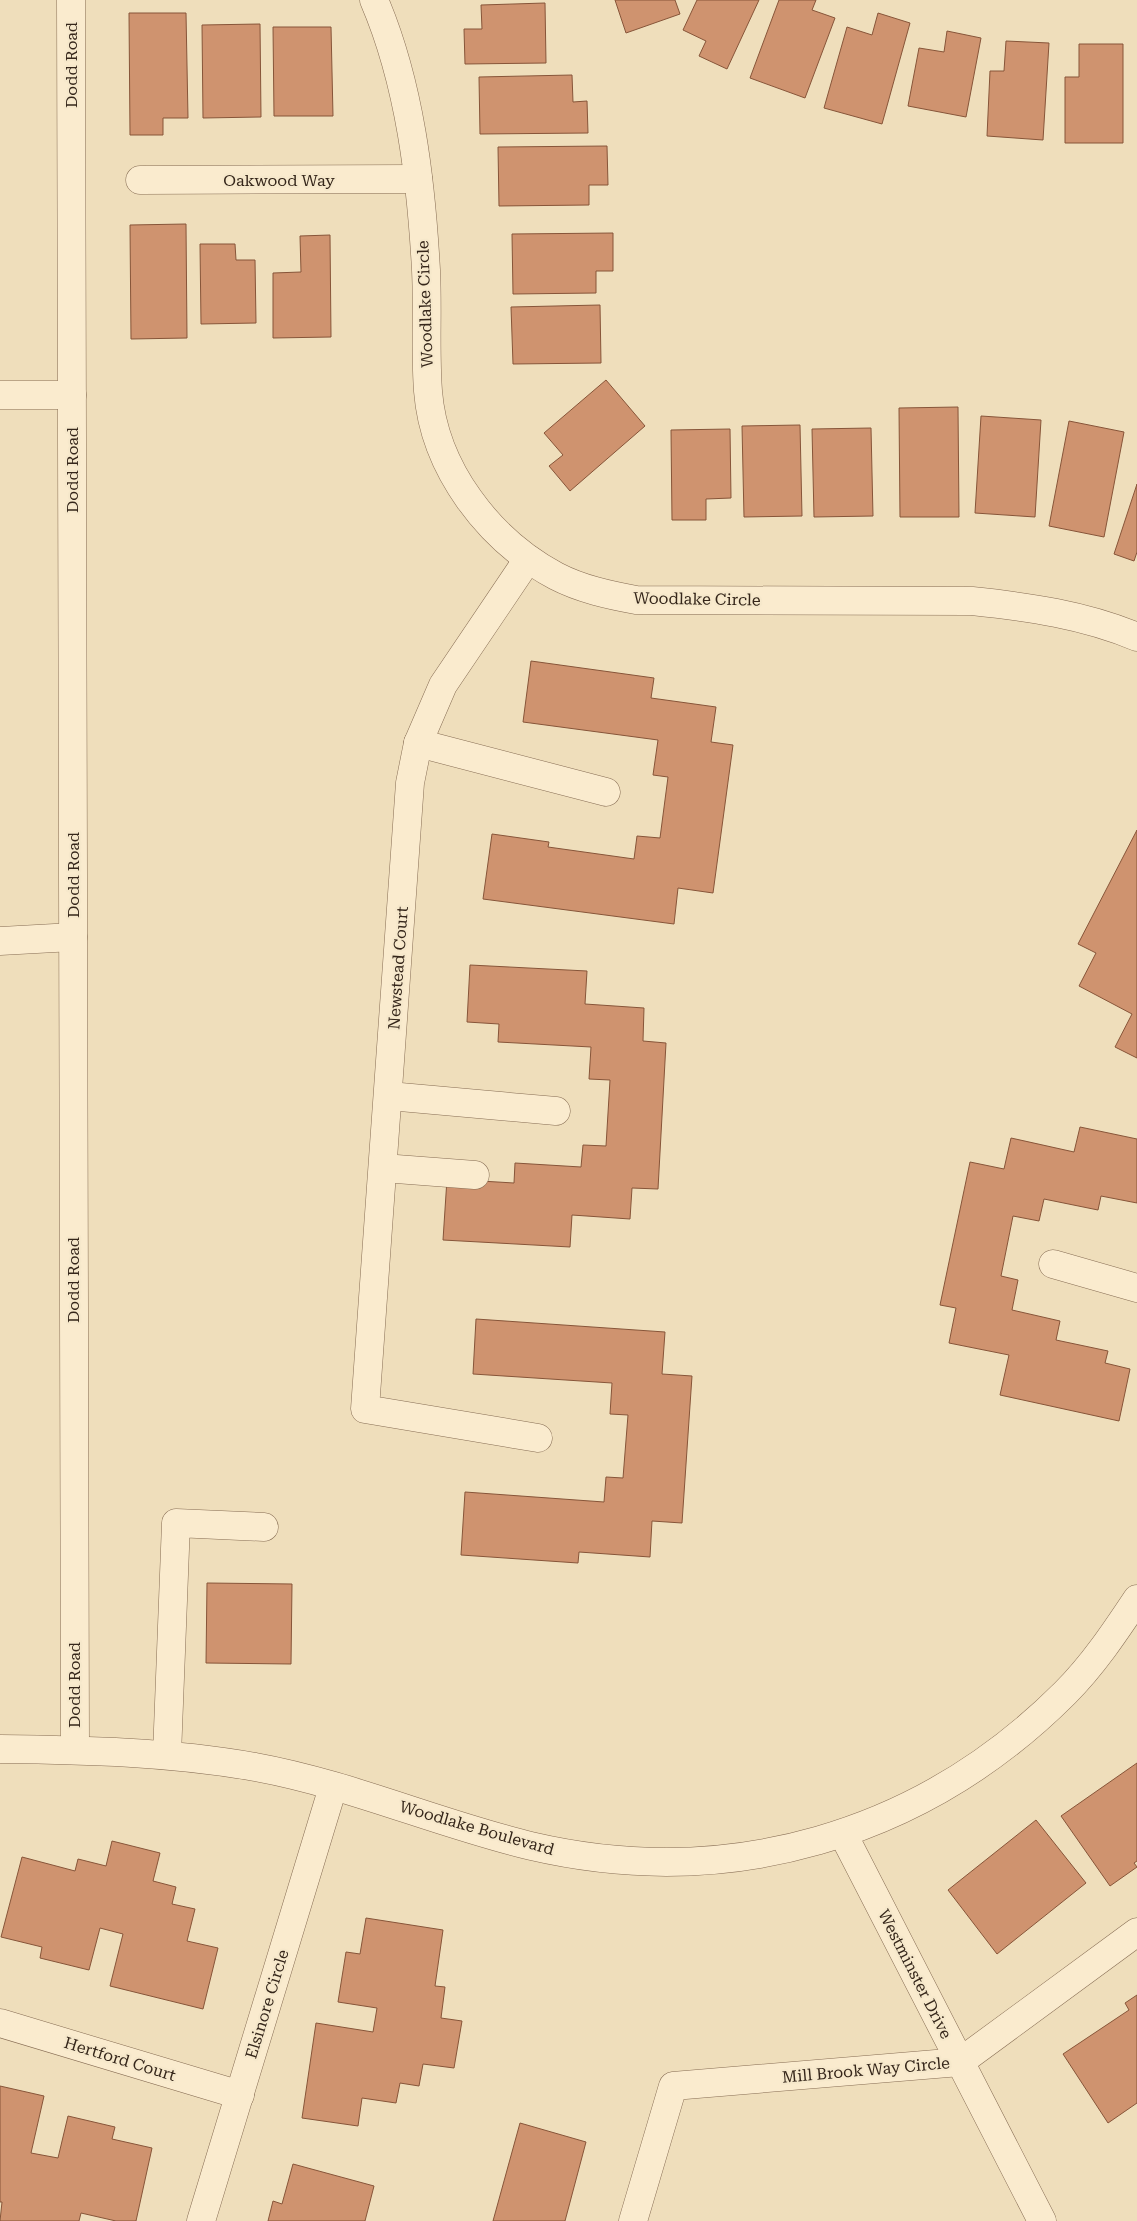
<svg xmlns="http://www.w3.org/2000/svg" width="1137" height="2221" viewBox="0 0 1137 2221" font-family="'Roboto Serif',serif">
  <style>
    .building { fill: #cf936f; stroke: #875539 }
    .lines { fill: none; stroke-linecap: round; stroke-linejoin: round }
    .minor-casing { stroke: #876d54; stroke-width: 29 }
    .minor { stroke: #faebce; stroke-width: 28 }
    .labels { text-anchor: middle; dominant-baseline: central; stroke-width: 4.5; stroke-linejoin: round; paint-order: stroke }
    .street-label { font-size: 16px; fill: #35261a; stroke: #f6e8cb }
  </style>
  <rect width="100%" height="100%" fill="#efdebb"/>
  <!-- building -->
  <g class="building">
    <polygon points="615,0 675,0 680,14 626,33"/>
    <polygon points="697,0 759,0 727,69 699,56 706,41 683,30"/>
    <polygon points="779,0 816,0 812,10 835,18 805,98 750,78"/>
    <polygon points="545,3 546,63 465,64 464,29 482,29 481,5"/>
    <polygon points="129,13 186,13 188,118 163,118 163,135 130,135"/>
    <polygon points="878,13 910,23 882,124 824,108 847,27 872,35"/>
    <polygon points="260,24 261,117 203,118 202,25"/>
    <polygon points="273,27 331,27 333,116 274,116"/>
    <polygon points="947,31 981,38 966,117 908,106 919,48 944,52"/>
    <polygon points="1006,41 1049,43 1043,140 987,136 990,71 1004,71"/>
    <polygon points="1079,44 1123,44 1123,143 1065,143 1065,77 1079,77"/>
    <polygon points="572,75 573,102 587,101 588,133 480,134 479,77"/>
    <polygon points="607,146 608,185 589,185 589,205 499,206 498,147"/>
    <polygon points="186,224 187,338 131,339 130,225"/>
    <polygon points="613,233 613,271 596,271 596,293 513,294 512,234"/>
    <polygon points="330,235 331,337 273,338 273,273 301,272 300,236"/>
    <polygon points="200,244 235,244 236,260 255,260 256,323 201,324"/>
    <polygon points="600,305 601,363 513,364 511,307"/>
    <polygon points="606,380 645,426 570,491 549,466 563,455 544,433"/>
    <polygon points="958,407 959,517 900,517 899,408"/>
    <polygon points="981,416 1041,420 1035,517 975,513"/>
    <polygon points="1069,421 1124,432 1104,537 1049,526"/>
    <polygon points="800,425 802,516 744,517 742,426"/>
    <polygon points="871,428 873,516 814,517 812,429"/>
    <polygon points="730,429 731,498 706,499 706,520 672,520 671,430"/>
    <polygon points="1137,484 1137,552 1134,561 1114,554"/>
    <polygon points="531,661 654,678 651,698 716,707 711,742 733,745 713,893 678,888 674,924 483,899 492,834 549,842 548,847 634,859 637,836 660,838 668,777 653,775 658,740 523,722"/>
    <polygon points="1137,830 1137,1058 1115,1047 1132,1014 1079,986 1096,953 1078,944"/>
    <polygon points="470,965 587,971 585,1004 644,1008 643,1041 666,1043 658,1189 632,1188 630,1219 572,1215 570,1247 443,1240 447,1179 514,1183 515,1163 581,1167 583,1145 606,1146 610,1080 589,1079 591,1047 498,1042 499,1024 467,1022"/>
    <polygon points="1080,1127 1137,1139 1137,1203 1101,1196 1098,1210 1044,1199 1039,1221 1013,1216 1001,1276 1018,1280 1012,1310 1060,1321 1056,1340 1108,1351 1105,1363 1130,1369 1119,1421 1000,1395 1009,1355 949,1343 956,1308 940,1305 970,1162 1004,1169 1011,1138 1074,1152"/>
    <polygon points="476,1319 665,1332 662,1374 692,1376 682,1523 652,1521 650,1557 579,1552 578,1563 461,1555 465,1492 604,1502 606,1477 623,1478 628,1415 610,1414 612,1383 473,1374"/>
    <polygon points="207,1583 292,1584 291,1664 206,1663"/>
    <polygon points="1137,1763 1137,1861 1134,1863 1137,1867 1110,1886 1061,1816"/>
    <polygon points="1036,1820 1086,1883 997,1954 948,1890"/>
    <polygon points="112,1841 160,1853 153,1881 176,1887 172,1904 195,1909 187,1941 218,1948 203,2009 110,1986 123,1934 100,1928 89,1970 40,1958 42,1947 1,1937 22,1857 75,1871 78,1859 106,1866"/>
    <polygon points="366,1918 443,1930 435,1986 445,1987 441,2018 462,2021 454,2068 423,2064 419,2086 400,2083 396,2103 362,2098 358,2126 302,2118 316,2023 373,2032 377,2008 338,2002 346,1952 360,1954"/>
    <polygon points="1137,1995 1137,2103 1108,2123 1063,2054 1129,2010 1125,2003"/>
    <polygon points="0,2086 44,2096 31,2153 58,2158 68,2116 115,2127 112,2139 152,2148 136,2221 116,2221 81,2213 79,2221 0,2221 2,2202 0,2202"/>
    <polygon points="520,2123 586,2142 565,2221 493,2221"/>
    <polygon points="293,2164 374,2186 365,2221 268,2221 273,2201 282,2204"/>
  </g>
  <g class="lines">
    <!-- minor casing -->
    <g class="minor-casing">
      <g id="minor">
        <polyline points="71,0 75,1750"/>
        <path d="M 374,0 C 410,84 421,180 426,270 C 428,310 425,351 428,391 C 434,469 489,540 556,576 C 581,589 609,595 636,600 L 972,601 C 1029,607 1085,615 1137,637"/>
        <polyline points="140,180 418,179"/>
        <polyline points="0,395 72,395"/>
        <polyline points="528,559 443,685 418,743 410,783 365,1409 538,1438"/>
        <polyline points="418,743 606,792"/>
        <polyline points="0,941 73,937"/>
        <polyline points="389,1096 556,1111"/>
        <polyline points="383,1168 475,1175"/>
        <polyline points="1053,1264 1137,1288"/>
        <path d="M 0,1749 C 85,1750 171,1752 255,1767 C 349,1784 439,1824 531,1846 C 729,1892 922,1836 1065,1693 C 1093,1665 1115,1632 1137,1599"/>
        <polyline points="167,1755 176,1523 264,1527"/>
        <polyline points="843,1834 1042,2221"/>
        <polyline points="0,2023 240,2095"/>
        <polyline points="201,2221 333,1787"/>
        <polyline points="633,2221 673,2086 960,2062 1137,1932"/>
      </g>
    </g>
    <!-- minor -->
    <use href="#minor" class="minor"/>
  </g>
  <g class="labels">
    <!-- street labels -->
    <g class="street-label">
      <text transform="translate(71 65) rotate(-90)">Dodd Road</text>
      <text x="279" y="180">Oakwood Way</text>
      <text transform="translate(425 304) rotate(-92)">Woodlake Circle</text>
      <text transform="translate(72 470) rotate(-90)">Dodd Road</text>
      <text transform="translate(697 599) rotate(1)">Woodlake Circle</text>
      <text transform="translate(73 875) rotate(-90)">Dodd Road</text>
      <text transform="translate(398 968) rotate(-86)">Newstead Court</text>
      <text transform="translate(73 1280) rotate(-90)">Dodd Road</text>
      <text transform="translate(74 1685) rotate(-90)">Dodd Road</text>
      <text transform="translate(477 1828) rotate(16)">Woodlake Boulevard</text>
      <text transform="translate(915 1974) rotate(63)">Westminster Drive</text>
      <text transform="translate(267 2004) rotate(-73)">Elsinore Circle</text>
      <text transform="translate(120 2059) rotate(17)">Hertford Court</text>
      <text transform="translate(866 2070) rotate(-5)">Mill Brook Way Circle</text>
    </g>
  </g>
</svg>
